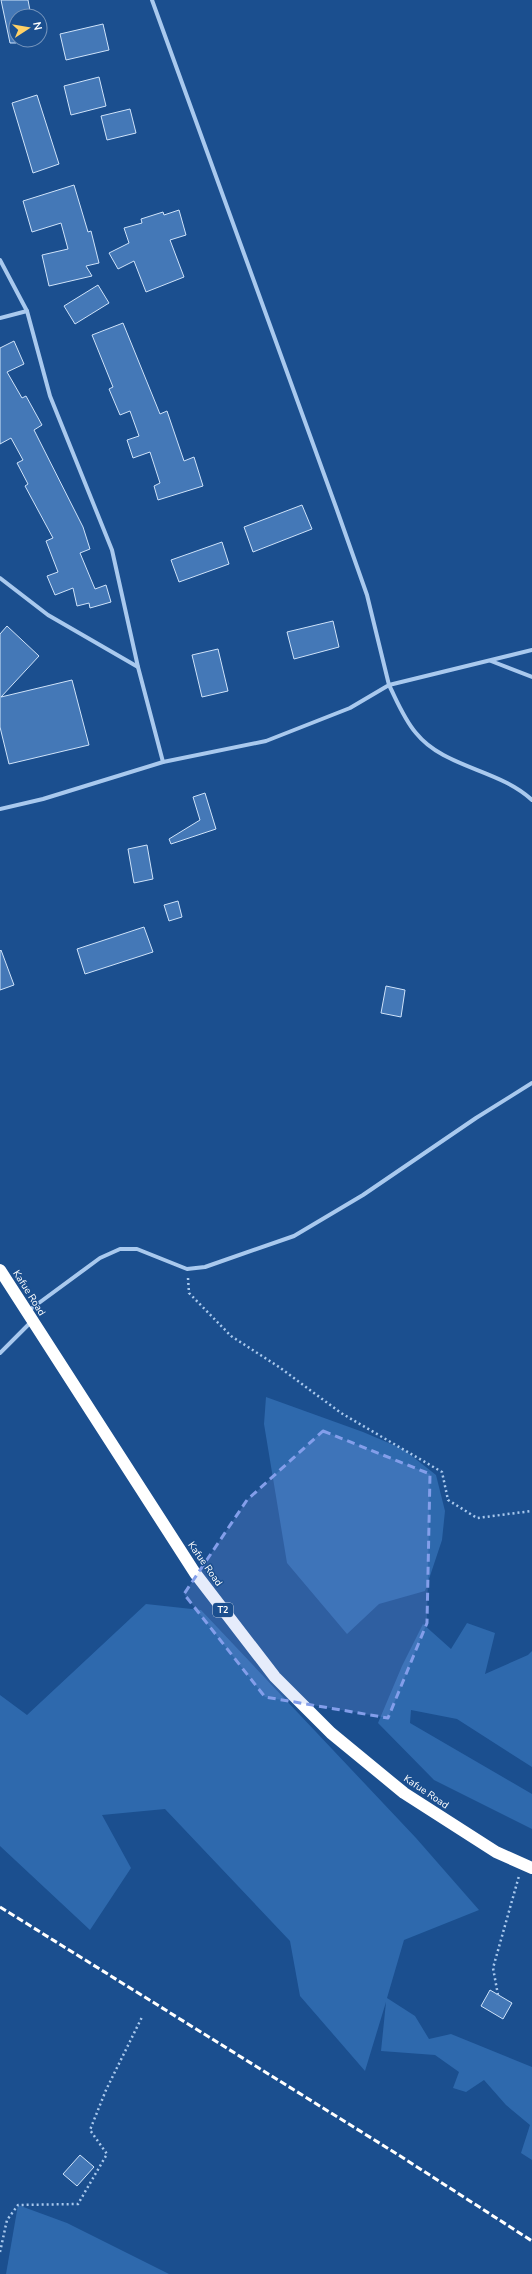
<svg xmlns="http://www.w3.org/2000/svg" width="532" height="2274" viewBox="0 0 532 2274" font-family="'Nunito Sans',sans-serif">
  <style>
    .green { fill: #2e69ad }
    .building { fill: #4478b7; stroke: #cfe3fa }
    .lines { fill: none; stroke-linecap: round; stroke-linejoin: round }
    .path { stroke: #a9c9ee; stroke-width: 2.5; stroke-dasharray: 2 3; stroke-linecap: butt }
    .street { stroke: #a9c9ee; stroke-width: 4 }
    .highway { stroke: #fff; stroke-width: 12 }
    .rail { stroke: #fff; stroke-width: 3; stroke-dasharray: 7 3; stroke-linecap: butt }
    .marked { fill: #839eea; fill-opacity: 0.2; stroke: #839eea; stroke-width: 3; stroke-dasharray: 8 5; stroke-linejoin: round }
    .labels { text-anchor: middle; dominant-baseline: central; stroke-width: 3; stroke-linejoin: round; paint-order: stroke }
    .shield { fill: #1b4f8f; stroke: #bbcadd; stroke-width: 1 }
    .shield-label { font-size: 9px; font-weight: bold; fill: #fff }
    .street-label { font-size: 10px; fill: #fff; stroke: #1b4f8f }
  </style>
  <rect width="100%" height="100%" fill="#1b4f8f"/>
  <!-- green -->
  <g class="green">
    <polygon points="266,1397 363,1432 403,1449 436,1475 445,1511 442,1540 425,1591 379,1604 347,1634 287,1563 264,1424"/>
    <polygon points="146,1604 201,1610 416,1838 479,1910 404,1940 387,1998 415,2016 429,2039 451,2034 532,2067 532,2160 521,2153 530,2125 506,2105 484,2080 466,2092 453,2088 459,2072 435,2055 381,2051 386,2002 365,2071 300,1996 290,1941 165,1809 102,1815 131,1868 90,1930 0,1846 0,1695 27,1715"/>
    <polygon points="467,1623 495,1633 485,1674 528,1655 532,1651 532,1767 457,1719 411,1710 410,1723 532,1794 532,1829 434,1780 378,1723 402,1666 423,1624 451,1649"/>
    <polygon points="18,2205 67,2223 169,2274 6,2274"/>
  </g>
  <!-- building -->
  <g class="building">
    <polygon points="1,0 28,0 31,16 16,16 16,43 10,43"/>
    <polygon points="103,24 109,50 66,60 60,34"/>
    <polygon points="99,77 106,106 71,115 64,86"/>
    <polygon points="37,95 59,164 33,173 12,103"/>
    <polygon points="130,109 136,133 107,140 101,116"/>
    <polygon points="74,185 88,232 91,231 99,263 86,266 92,276 49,286 42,255 68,249 61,223 32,232 23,201"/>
    <polygon points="179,210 186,235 170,240 184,277 146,292 134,261 118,269 109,253 129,243 124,228 142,223 141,219 163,212 164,215"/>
    <polygon points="98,285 109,303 75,324 64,306"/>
    <polygon points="123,323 160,414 167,411 184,461 194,457 203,486 158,500 154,486 160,483 150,452 133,458 127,440 139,436 130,411 120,415 109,389 113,387 92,335"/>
    <polygon points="14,341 24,364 7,372 22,398 26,396 42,425 34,430 83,527 90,549 80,553 95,589 106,585 111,602 90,608 89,603 77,606 73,588 55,595 47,576 58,572 46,541 53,538 25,486 28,484 17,463 23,460 11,438 0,444 0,348"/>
    <polygon points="302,505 312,529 253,552 244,527"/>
    <polygon points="222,542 229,564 179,582 171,560"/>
    <polygon points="333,621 339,647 294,659 287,632"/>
    <polygon points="7,626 39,656 1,697 72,680 89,745 9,764 0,727 0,634"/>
    <polygon points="218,649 228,691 202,697 192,655"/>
    <polygon points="205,793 216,829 171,844 169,839 200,820 193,797"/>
    <polygon points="147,845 153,879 134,883 128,849"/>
    <polygon points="178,901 182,917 169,921 164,905"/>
    <polygon points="144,927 153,952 85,974 77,949"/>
    <polygon points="1,950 14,985 0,990 0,951"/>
    <polygon points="386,986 405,990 401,1017 381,1013"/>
    <polygon points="490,1990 512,2003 503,2019 481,2006"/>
    <polygon points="80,2155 94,2167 77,2186 63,2174"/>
  </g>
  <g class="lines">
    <!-- path -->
    <g class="path">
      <polyline points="188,1278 189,1293 231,1336 279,1367 341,1413 442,1472 448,1500 477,1518 532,1511"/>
      <polyline points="498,1995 493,1968 519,1876"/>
      <polyline points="0,2252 7,2220 18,2205 78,2204 107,2154 90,2130 106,2090 142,2017"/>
    </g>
    <!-- street -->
    <g class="street">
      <polyline points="0,260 27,311 50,396 112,550 138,667 163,762"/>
      <polyline points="0,318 27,311"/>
      <polyline points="0,578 48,615 138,667"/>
      <path d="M 532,650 L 389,685 C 397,701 404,719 416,733 C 444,768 499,769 532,800"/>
      <polyline points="491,661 532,677"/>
      <polyline points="0,809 43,799 163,762 266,741 350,708 389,685 367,595 337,510 152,0"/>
      <polyline points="28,1311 100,1258 120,1249 137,1249 187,1269 205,1267 294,1236 363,1195 476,1118 532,1083"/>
      <polyline points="0,1353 31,1322"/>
    </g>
    <!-- highway -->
    <polyline class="highway" points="0,1270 195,1573 275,1677 331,1733 404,1793 496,1852 532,1868"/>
    <!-- rail -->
    <polyline class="rail" points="0,1907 397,2154 532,2241"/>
  </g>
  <!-- marked area -->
  <path class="marked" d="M 323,1431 L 430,1474 L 427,1623 L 388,1718 L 265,1697 L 184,1594 L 247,1500 Z"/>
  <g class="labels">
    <!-- shield labels -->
    <rect class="shield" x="213" y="1603" width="20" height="14" rx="3"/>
    <g class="shield-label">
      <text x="223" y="1610">T2</text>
    </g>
    <!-- street labels -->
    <g class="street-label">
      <text transform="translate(29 1293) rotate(58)">Kafue Road</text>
      <text transform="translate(205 1564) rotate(55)">Kafue Road</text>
      <text transform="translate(426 1792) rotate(34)">Kafue Road</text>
    </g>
  </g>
  <!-- north arrow -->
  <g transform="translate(28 28) rotate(78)"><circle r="19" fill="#1b4f8f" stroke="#7695bc"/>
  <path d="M0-3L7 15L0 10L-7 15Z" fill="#ffd166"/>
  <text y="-6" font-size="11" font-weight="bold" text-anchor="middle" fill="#ffffff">N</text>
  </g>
</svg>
